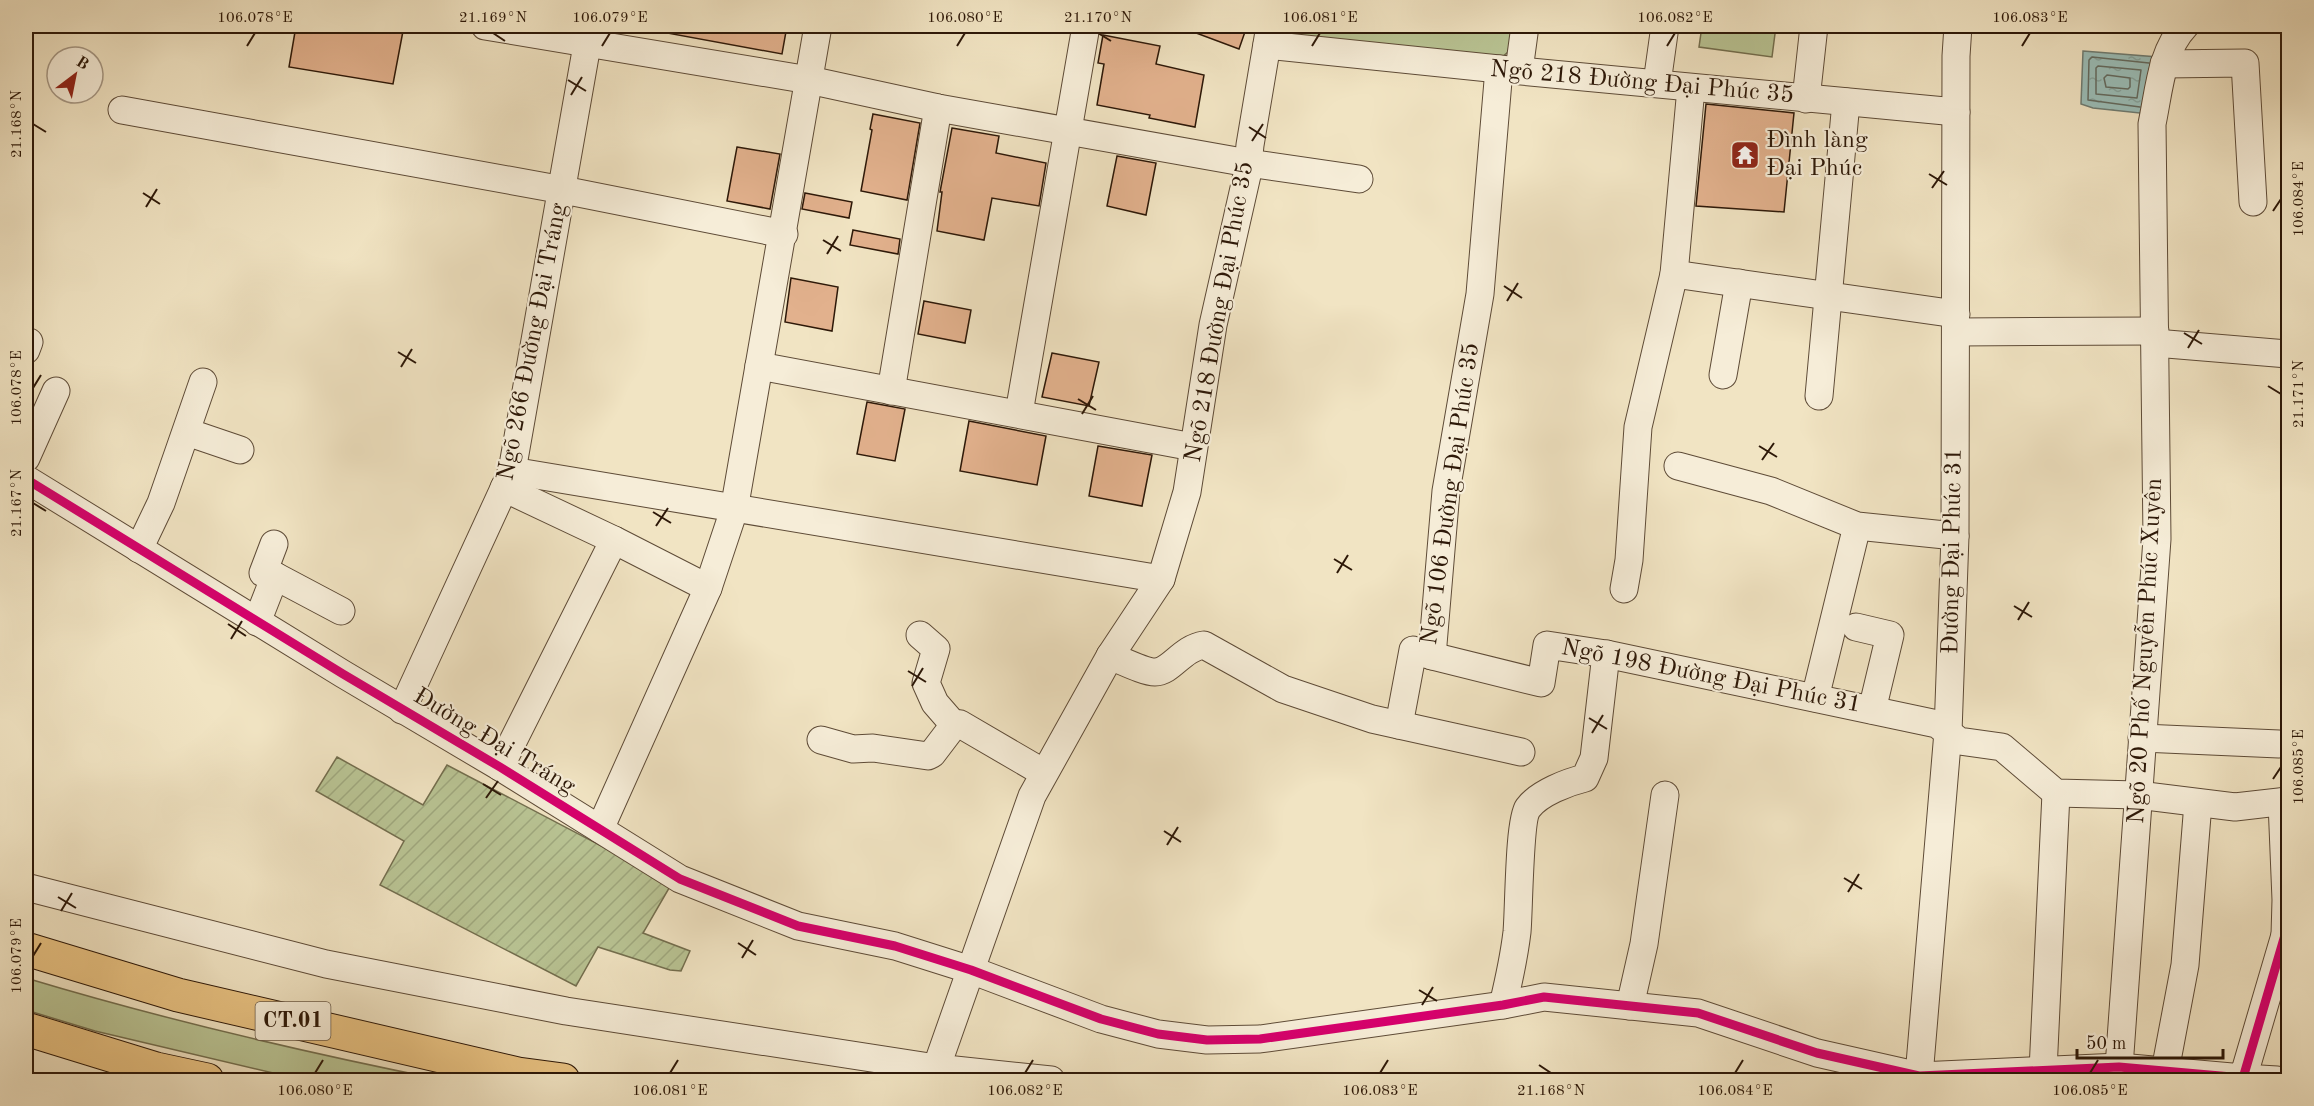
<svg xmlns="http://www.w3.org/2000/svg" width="2314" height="1106" viewBox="0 0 2314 1106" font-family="'Old Standard TT',serif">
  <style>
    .green { fill: #b9c494; stroke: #736e4e; stroke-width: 1.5 }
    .garden { fill: url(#garden-furrows); stroke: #736e4e; stroke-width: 1.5 }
    .water { fill: url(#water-ripples); stroke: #6f7c72; stroke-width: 1.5 }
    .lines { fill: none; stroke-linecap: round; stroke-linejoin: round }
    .shore { stroke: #646b60; stroke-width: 1.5 }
    .building { fill: #e2b18d; stroke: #2d1808; stroke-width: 1.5 }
    .minor-casing { stroke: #5e4b37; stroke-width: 29 }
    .highway-casing { stroke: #2d1808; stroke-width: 35 }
    .minor { stroke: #f6edd8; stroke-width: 27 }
    .highway { stroke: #e8c282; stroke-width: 33 }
    .cycleway-casing { stroke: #f6edd8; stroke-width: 13 }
    .cycleway { stroke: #d6006c; stroke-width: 9 }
    .ticks { fill: none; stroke: #2d1808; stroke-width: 2 }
    .labels { text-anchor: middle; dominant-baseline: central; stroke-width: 4.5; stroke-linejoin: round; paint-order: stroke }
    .shield { fill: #f6edd8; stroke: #695846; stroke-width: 1.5 }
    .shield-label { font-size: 22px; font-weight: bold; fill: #2d1808 }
    .street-label { font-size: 24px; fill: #2d1808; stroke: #f6edd8 }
    .poi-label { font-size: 24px; fill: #2d1808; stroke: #f6edd8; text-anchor: start }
    .neatline { fill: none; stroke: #2d1808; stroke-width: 2 }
    .ticks-label { font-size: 15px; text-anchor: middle; fill: #2d1808 }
  </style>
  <defs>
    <pattern id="garden-furrows" width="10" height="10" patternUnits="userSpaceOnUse" patternTransform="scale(1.5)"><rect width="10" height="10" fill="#b9c494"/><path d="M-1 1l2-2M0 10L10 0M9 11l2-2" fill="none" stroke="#9fa87e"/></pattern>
    <pattern id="water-ripples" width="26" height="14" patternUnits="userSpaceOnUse" patternTransform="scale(1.5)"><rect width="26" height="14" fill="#9bbeb8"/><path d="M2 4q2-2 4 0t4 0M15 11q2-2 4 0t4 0" fill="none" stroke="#86a39d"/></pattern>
  </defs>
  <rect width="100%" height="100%" fill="#f1e4c3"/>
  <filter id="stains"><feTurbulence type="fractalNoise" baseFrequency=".00333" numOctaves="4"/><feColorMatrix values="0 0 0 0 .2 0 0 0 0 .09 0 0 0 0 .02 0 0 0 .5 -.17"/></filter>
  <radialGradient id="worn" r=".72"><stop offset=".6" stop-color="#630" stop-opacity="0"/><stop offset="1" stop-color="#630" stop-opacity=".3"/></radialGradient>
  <!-- green -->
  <g class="green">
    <polygon points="1276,26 1513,26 1508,52 1502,57 1287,34 1279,30"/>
    <polygon points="1702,26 1776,26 1772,57 1699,47"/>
    <path d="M 26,978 C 162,1019 303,1052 443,1080 L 303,1080 L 95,1031 L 26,1010 Z"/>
  </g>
  <!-- garden -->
  <polygon class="garden" points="337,757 423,805 447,765 672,883 643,933 690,951 681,971 670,970 598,947 576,986 380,885 404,841 316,791"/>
  <!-- water -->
  <polygon class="water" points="2083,51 2158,57 2149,114 2093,108 2081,104"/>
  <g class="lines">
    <!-- shore -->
    <g class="shore">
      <polygon points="2098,66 2141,70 2137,98 2096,94 2096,68"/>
      <polygon points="2107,75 2130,78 2130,87 2128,89 2106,87 2104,78"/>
      <polyline points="2140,107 2088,100 2089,60 2092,57 2149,63"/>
    </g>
  </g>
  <!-- building -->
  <g class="building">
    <polygon points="296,26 371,26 403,31 393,84 289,67"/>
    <polygon points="668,26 787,26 782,54 667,33"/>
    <polygon points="1180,26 1247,26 1239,49 1180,27"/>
    <polygon points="1103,35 1160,46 1156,64 1204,75 1195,127 1149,118 1150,115 1097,105 1104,64 1098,63"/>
    <polygon points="1706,104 1794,113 1784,212 1696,206"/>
    <polygon points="873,114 920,123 907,200 861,191 872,130 870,129"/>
    <polygon points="952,128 999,136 996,153 1046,163 1039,206 992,198 984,240 937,231 942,192 940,192"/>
    <polygon points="737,147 780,154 770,209 727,201"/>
    <polygon points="1117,156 1156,163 1146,215 1107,206"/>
    <polygon points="805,193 852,202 849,218 802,209"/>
    <polygon points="853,230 900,239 898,254 850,245"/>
    <polygon points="791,278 838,287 832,331 785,322"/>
    <polygon points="924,301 971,310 965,343 918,334"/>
    <polygon points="1052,353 1099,362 1089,406 1042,397"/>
    <polygon points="867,402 905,409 895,461 857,454"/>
    <polygon points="969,421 1046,436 1037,485 960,471"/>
    <polygon points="1098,446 1152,455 1142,506 1089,496"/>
  </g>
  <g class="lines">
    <!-- minor casing -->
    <g class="minor-casing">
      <g id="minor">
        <polyline points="485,26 809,80 938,108 1248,163 1359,179"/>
        <polyline points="1267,45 1499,69 1956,112"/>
        <polyline points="2164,64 2245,63 2253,202"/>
        <polyline points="1519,70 1525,26"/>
        <polyline points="1657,83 1665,26"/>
        <polyline points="1806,99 1814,26"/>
        <polyline points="122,110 563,190 784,234"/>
        <polyline points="1674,274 1956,314"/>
        <polyline points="1956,332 2155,331"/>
        <polyline points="2155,343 2288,354"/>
        <polyline points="26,350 29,342"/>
        <polyline points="759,366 1193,447"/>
        <polyline points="1723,375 1739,283"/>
        <polyline points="891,391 938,108"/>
        <polyline points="1819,396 1846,102"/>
        <polyline points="1019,413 1086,26"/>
        <polyline points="187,432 240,450"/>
        <polyline points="26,458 56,391"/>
        <polyline points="1678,466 1771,491 1857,526 1955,536"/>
        <polyline points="512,471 1161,579"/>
        <polyline points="26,479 343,674 500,767 680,879 798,926 895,946 971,970 1101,1019 1158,1034 1207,1040 1260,1039 1503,1005 1544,997 1698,1013 1817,1053 1919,1076 2119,1067 2243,1078 2285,935 2288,934"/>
        <polyline points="504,488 614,540 708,588"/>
        <polyline points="139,549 161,503 203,382"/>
        <polyline points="275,576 341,611"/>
        <polyline points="1624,589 1629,560 1638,427 1674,274 1691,88"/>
        <polyline points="257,622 275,576 263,573 274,544"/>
        <polyline points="1856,627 1890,635 1872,710"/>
        <polyline points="920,635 936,649 926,683 935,703 955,726"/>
        <path d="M 1110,656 C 1121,660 1144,672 1155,672 C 1171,672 1182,648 1204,645 L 1283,689 L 1372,719 L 1399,725 L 1413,650 L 1432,656 L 1446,491 L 1480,294 L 1499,69"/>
        <polyline points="1432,656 1541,683 1547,645 1606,654 1937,724 1959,741 2002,747 2056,793 2138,795 2235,807 2288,801"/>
        <polyline points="1815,698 1857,526"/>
        <polyline points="402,710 512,471 590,28"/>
        <polyline points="1399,725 1521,752"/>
        <polyline points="2142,738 2279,744"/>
        <polyline points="821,740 853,749 873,748 928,756 932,754 951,729 960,724 1044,773"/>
        <polyline points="500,767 614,540"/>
        <polyline points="2282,802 2286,900 2285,935"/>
        <polyline points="600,829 708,588 734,510 818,26"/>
        <polyline points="26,887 326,964 566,1011 936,1068 1051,1080"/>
        <path d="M 1503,1005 C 1509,980 1514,957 1517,932 C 1519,910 1519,820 1528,808 C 1539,793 1568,782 1585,778 L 1594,758 L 1606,654"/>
        <polyline points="1630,1006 1644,944 1665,795"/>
        <path d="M 2119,1067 L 2157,539 L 2152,124 C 2159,91 2161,51 2185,26"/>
        <polyline points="2043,1071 2056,793"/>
        <polyline points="2165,1071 2185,965 2198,803"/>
        <polyline points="1919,1076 1948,732 1955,536 1956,56 1958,26"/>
        <polyline points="932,1080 1032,796 1110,656 1161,579 1187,492 1213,325 1247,175 1250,145 1270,26"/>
        <polyline points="2243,1080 2243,1078 2277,1080"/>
      </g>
    </g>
    <!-- highway casing -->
    <g class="highway-casing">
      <g id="highway">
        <polyline points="26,949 178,995 518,1074 563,1080"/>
        <polyline points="26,1029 156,1069 207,1080"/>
      </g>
    </g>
    <!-- minor -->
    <use href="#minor" class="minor"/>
    <!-- highway -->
    <use href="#highway" class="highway"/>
    <!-- cycleway casing -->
    <g class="cycleway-casing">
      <polyline id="cycleway" points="26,479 343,674 500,767 680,879 798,926 895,946 971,970 1101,1019 1158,1034 1207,1040 1260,1039 1503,1005 1544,997 1698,1013 1817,1053 1919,1076 2119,1067 2243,1078 2285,935 2288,934"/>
    </g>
    <!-- cycleway -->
    <use href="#cycleway" class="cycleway"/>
  </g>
  <!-- ticks -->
  <path class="ticks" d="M 493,33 L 505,41M 1098,33 L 1111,41M 247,46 L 255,33M 602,46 L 610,33M 957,46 L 965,33M 1312,46 L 1320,33M 1667,46 L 1675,33M 2022,46 L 2030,33M 568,80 L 586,91M 571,95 L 582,77M 33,124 L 46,132M 1249,127 L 1266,138M 1252,141 L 1263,124M 1929,174 L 1947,185M 1932,188 L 1944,171M 143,193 L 160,204M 146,207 L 157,189M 2273,211 L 2281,199M 823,240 L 841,251M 827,254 L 838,236M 1504,286 L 1522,298M 1507,301 L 1518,283M 2184,333 L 2202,344M 2188,348 L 2199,330M 398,352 L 416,363M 401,367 L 412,349M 2268,386 L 2281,394M 33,388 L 41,375M 1078,399 L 1096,410M 1082,414 L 1093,396M 1759,446 L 1777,457M 1762,460 L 1774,443M 33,503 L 46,511M 653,512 L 671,523M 656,526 L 668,508M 1334,559 L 1352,570M 1337,573 L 1348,555M 2014,606 L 2032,617M 2018,620 L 2029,602M 228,624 L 246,636M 231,639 L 242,621M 908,671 L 926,682M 912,686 L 923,668M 1589,718 L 1607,729M 1592,733 L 1603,715M 2273,779 L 2281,767M 483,784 L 501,795M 486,798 L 498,781M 1164,831 L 1181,842M 1167,845 L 1178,827M 1844,878 L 1862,889M 1848,892 L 1859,874M 58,897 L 76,908M 61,911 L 72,893M 738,943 L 756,955M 33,956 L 41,943M 742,958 L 753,940M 1419,990 L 1437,1001M 1422,1005 L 1433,987M 1539,1065 L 1551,1073M 315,1073 L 323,1060M 670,1073 L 678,1060M 1025,1073 L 1033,1060M 1380,1073 L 1388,1060M 1735,1073 L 1743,1060M 2090,1073 L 2098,1060"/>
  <!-- icons -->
  <defs>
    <g id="temple-square" transform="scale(1.5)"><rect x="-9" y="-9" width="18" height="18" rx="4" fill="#8f2418" stroke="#f6edd8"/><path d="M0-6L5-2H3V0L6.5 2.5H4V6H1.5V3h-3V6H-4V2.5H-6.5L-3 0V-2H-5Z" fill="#fff"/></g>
  </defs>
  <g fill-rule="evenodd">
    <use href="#temple-square" x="1745" y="155"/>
  </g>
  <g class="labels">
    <!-- shield labels -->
    <rect class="shield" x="255.5" y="1002" width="75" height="38" rx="4.5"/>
    <g class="shield-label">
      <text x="293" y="1021">CT.01</text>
    </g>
    <!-- street labels -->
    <g class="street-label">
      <text transform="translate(1642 83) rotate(5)">Ngõ 218 Đường Đại Phúc 35</text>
      <text transform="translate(1220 312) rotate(-80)">Ngõ 218 Đường Đại Phúc 35</text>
      <text transform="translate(533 342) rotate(-79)">Ngõ 266 Đường Đại Tráng</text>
      <text transform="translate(1451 494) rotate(-82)">Ngõ 106 Đường Đại Phúc 35</text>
      <text transform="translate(1953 551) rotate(-89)">Đường Đại Phúc 31</text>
      <text transform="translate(2146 651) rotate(-87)">Ngõ 20 Phố Nguyễn Phúc Xuyên</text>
      <text transform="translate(1711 677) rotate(11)">Ngõ 198 Đường Đại Phúc 31</text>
      <text transform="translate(494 742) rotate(31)">Đường Đại Tráng</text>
    </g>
    <!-- poi labels -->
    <g class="poi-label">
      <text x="1766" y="141">Đình làng<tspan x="1766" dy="28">Đại Phúc</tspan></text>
    </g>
  </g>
  <!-- margin -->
  <rect width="2314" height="1106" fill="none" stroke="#f1e4c3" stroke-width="66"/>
  <!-- north arrow -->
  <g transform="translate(75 75) rotate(32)"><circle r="28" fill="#f6edd8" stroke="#a69885" stroke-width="1.5"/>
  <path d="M0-4.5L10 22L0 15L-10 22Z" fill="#8f2418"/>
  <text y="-9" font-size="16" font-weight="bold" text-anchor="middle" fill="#2d1808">B</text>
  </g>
  <!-- scale -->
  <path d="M2077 1049v9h146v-9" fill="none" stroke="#2d1808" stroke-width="3"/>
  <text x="2086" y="1049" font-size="18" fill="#2d1808" stroke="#f6edd8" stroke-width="4.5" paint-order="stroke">50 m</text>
  <rect x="33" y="33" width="2248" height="1040" class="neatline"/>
  <g class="ticks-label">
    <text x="255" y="22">106.078°E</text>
    <text x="493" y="22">21.169°N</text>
    <text x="610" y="22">106.079°E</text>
    <text x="965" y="22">106.080°E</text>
    <text x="1098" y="22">21.170°N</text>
    <text x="1320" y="22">106.081°E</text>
    <text x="1675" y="22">106.082°E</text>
    <text x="2030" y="22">106.083°E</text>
    <text transform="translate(16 124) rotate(-90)" y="5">21.168°N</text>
    <text transform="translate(2298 199) rotate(-90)" y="5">106.084°E</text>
    <text transform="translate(16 388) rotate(-90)" y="5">106.078°E</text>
    <text transform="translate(2298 394) rotate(-90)" y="5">21.171°N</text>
    <text transform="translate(16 503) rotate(-90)" y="5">21.167°N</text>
    <text transform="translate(2298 767) rotate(-90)" y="5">106.085°E</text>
    <text transform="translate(16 956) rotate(-90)" y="5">106.079°E</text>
    <text x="315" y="1095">106.080°E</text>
    <text x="670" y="1095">106.081°E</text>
    <text x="1025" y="1095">106.082°E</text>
    <text x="1380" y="1095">106.083°E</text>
    <text x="1551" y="1095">21.168°N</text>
    <text x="1735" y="1095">106.084°E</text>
    <text x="2090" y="1095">106.085°E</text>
  </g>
  <rect width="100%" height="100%" filter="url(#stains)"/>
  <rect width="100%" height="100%" fill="url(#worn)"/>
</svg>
